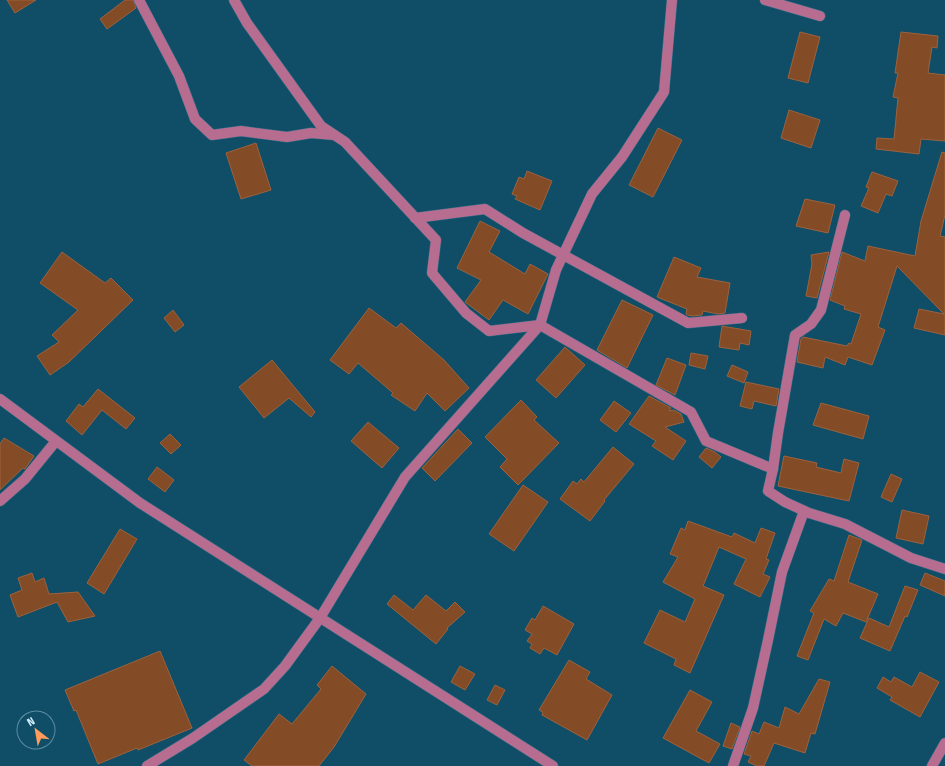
<svg xmlns="http://www.w3.org/2000/svg" width="945" height="766" viewBox="0 0 945 766" font-family="'Fira Sans Condensed',sans-serif">
  <style>
    .building { fill: #834b26; stroke: #9d623d }
    .lines { fill: none; stroke-linecap: round; stroke-linejoin: round }
    .minor-casing { stroke: #366d85; stroke-width: 11 }
    .minor { stroke: #b76d8f; stroke-width: 10 }
  </style>
  <rect width="100%" height="100%" fill="#104e68"/>
  <!-- building -->
  <g class="building">
    <polygon points="7,0 36,0 15,13"/>
    <polygon points="125,0 133,0 136,8 107,29 100,19"/>
    <polygon points="800,32 820,37 808,83 788,78"/>
    <polygon points="901,32 938,36 937,48 932,47 928,73 945,75 945,141 921,139 919,154 876,149 877,138 894,139 898,98 893,97 898,73 895,73"/>
    <polygon points="789,110 820,120 811,148 781,138"/>
    <polygon points="658,128 682,140 653,197 629,185"/>
    <polygon points="256,143 271,190 241,199 226,153"/>
    <polygon points="942,152 945,153 945,215 940,236 945,237 945,335 914,328 919,309 944,314 897,266 878,327 885,330 872,365 848,357 845,365 825,357 823,368 797,362 801,339 803,337 847,346 849,343 851,344 861,314 844,309 845,306 830,300 842,252 865,261 868,246 915,256 921,221"/>
    <polygon points="527,171 552,181 540,210 515,199 517,196 512,194 519,177 524,179"/>
    <polygon points="872,172 898,181 892,196 886,194 878,213 861,206 869,188 866,187"/>
    <polygon points="805,199 835,205 828,233 796,226"/>
    <polygon points="480,221 500,231 489,252 525,274 530,264 548,274 528,314 503,300 489,320 465,302 481,280 457,268"/>
    <polygon points="62,252 105,283 111,278 133,300 69,362 50,375 37,356 59,342 52,335 78,310 40,283"/>
    <polygon points="829,252 817,298 806,296 812,264 811,255"/>
    <polygon points="674,257 701,268 697,277 730,283 725,313 718,314 703,311 702,315 692,316 687,315 686,314 687,309 657,297"/>
    <polygon points="622,300 653,315 627,368 597,350"/>
    <polygon points="369,308 396,328 401,323 444,360 469,388 445,411 427,393 415,411 391,395 393,393 358,363 349,374 330,360"/>
    <polygon points="173,310 184,325 175,332 164,318"/>
    <polygon points="722,326 751,331 749,345 740,343 739,350 719,347"/>
    <polygon points="565,347 585,365 556,398 536,380"/>
    <polygon points="691,353 708,356 705,369 689,365"/>
    <polygon points="667,358 686,365 675,395 656,385"/>
    <polygon points="272,360 315,412 311,417 289,398 264,418 239,387"/>
    <polygon points="732,365 748,372 744,383 727,376"/>
    <polygon points="746,382 779,389 776,406 754,401 752,409 740,406"/>
    <polygon points="98,389 135,418 126,429 102,410 82,435 66,421 79,404 83,407"/>
    <polygon points="649,396 671,408 669,411 674,410 681,414 684,422 665,427 686,441 673,460 652,446 656,441 629,424"/>
    <polygon points="521,400 537,417 534,420 559,443 518,485 500,467 507,459 485,437"/>
    <polygon points="614,401 631,413 616,432 600,420"/>
    <polygon points="821,403 869,416 863,439 813,425"/>
    <polygon points="368,422 399,448 382,468 351,441"/>
    <polygon points="458,429 472,443 435,481 422,468"/>
    <polygon points="170,434 181,445 171,454 160,443"/>
    <polygon points="4,438 34,456 25,469 23,468 0,490 0,444"/>
    <polygon points="613,447 634,464 604,500 605,501 590,521 560,499 573,481 577,484 581,479 584,482"/>
    <polygon points="706,448 715,452 721,457 712,468 699,457"/>
    <polygon points="784,456 817,463 816,467 841,473 844,459 859,463 849,501 778,486"/>
    <polygon points="157,467 174,480 165,492 148,479"/>
    <polygon points="891,474 902,479 892,502 881,497"/>
    <polygon points="523,485 548,502 514,551 489,534"/>
    <polygon points="902,510 929,516 923,544 896,538"/>
    <polygon points="688,521 732,537 734,533 755,543 761,528 775,533 766,559 769,560 763,574 770,577 760,597 734,584 746,559 719,547 703,586 724,595 690,673 674,665 676,659 644,643 660,610 685,622 695,599 663,582 678,557 670,554 681,528 685,530"/>
    <polygon points="120,529 137,539 104,594 87,583"/>
    <polygon points="849,535 862,540 848,582 878,594 866,622 843,613 836,626 824,619 808,660 797,656 814,613 810,611 829,579 834,581"/>
    <polygon points="32,573 35,582 44,578 49,594 78,592 95,616 68,622 57,602 18,617 10,595 22,590 18,578"/>
    <polygon points="925,573 945,581 945,596 920,585"/>
    <polygon points="905,586 918,590 907,617 905,616 890,651 860,638 869,618 889,627"/>
    <polygon points="394,595 413,610 426,595 446,611 455,602 465,612 447,628 448,629 436,644 387,604"/>
    <polygon points="543,606 574,624 557,655 544,648 540,654 530,648 532,644 527,641 532,634 525,630 532,618 535,620"/>
    <polygon points="160,651 192,728 138,750 137,748 98,764 76,710 74,711 65,690"/>
    <polygon points="569,660 590,672 586,679 612,695 587,740 542,715 543,712 539,710"/>
    <polygon points="332,666 366,694 334,747 319,766 252,766 244,760 279,714 292,724 321,689 317,685"/>
    <polygon points="460,666 475,674 465,690 451,682"/>
    <polygon points="920,672 939,682 920,717 890,700 892,697 877,688 883,677 891,682 894,677 912,687"/>
    <polygon points="819,679 830,682 815,734 811,733 805,753 774,743 764,766 757,766 748,762 751,756 744,754 752,731 759,734 764,722 779,728 785,707 799,714"/>
    <polygon points="495,685 505,690 497,705 487,700"/>
    <polygon points="690,690 712,702 696,731 720,744 709,763 663,738"/>
    <polygon points="731,723 740,727 732,749 723,746"/>
  </g>
  <g class="lines">
    <!-- minor casing -->
    <g class="minor-casing">
      <g id="minor">
        <polyline points="139,0 179,76 195,119 212,135 241,131 287,137 311,133 334,135"/>
        <polyline points="234,0 247,23 321,126 345,142 436,240 432,273 466,313 489,331 540,325 691,412 706,441 773,469"/>
        <polyline points="765,0 820,16"/>
        <polyline points="845,215 821,310 811,324 795,335 778,433 773,469 768,491 785,502 809,513 845,524 911,558 945,569"/>
        <polyline points="415,218 485,209 523,233 688,323 742,318"/>
        <polyline points="0,399 140,503 553,766"/>
        <polyline points="0,501 25,479 56,441"/>
        <polyline points="147,766 193,738 264,689 285,666 320,618 405,477 540,325 556,270 592,194 622,157 664,92 672,0"/>
        <polyline points="733,766 753,708 768,640 782,572 804,511"/>
        <polyline points="932,766 945,743"/>
      </g>
    </g>
    <!-- minor -->
    <use href="#minor" class="minor"/>
  </g>
  <!-- north arrow -->
  <g transform="translate(36 730) rotate(329)"><circle r="19" fill="#104e68" stroke="#5c8da3"/>
  <path d="M0-3L7 15L0 10L-7 15Z" fill="#ff9b5b"/>
  <text y="-6" font-size="11" font-weight="bold" text-anchor="middle" fill="#ceebfb">N</text>
  </g>
</svg>
